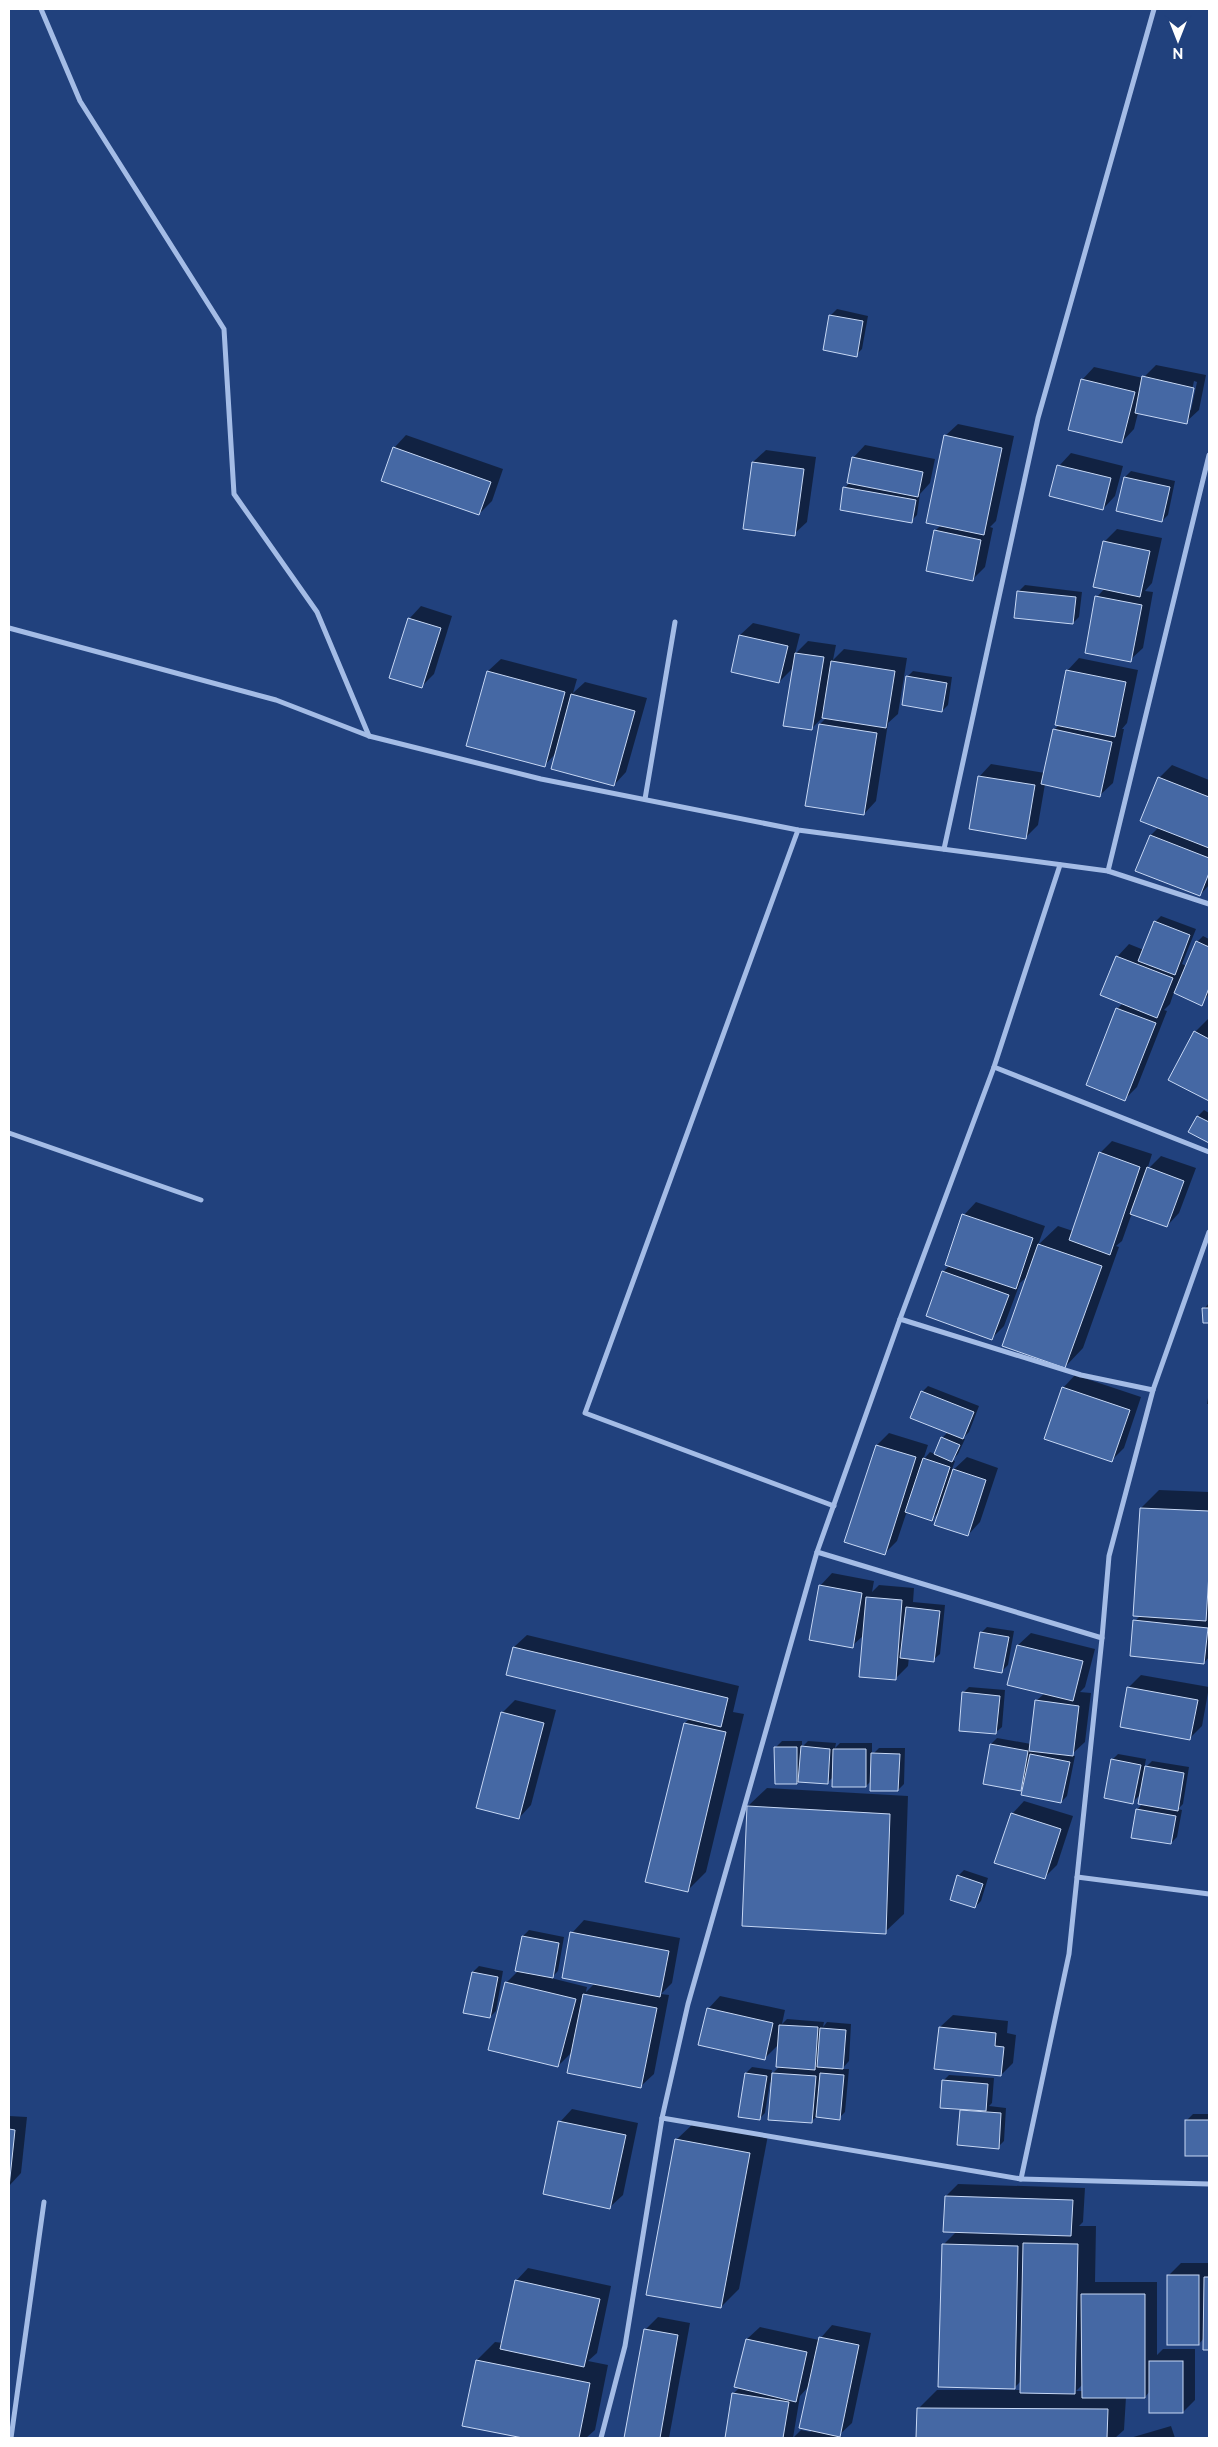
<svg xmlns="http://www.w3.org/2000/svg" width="1218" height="2447" viewBox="0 0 1218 2447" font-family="Raleway,sans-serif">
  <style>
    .shadow { fill: #0007; fill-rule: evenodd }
    .building { fill: #4568a4; stroke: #c7d8f5 }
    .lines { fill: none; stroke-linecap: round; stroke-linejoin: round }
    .minor { stroke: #a4bce6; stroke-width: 5 }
  </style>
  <rect width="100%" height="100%" fill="#21417d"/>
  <!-- shadow -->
  <g class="shadow">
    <polygon points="837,309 868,316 862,349 856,355 831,315"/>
    <path d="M 1156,365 L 1206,375 L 1199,410 L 1186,422 L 1138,413 L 1134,429 L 1122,442 L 1082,380 L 1094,367 L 1143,378 ZM 1194,381 L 1197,382 L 1191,410 L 1188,410 Z"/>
    <polygon points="958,424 1014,436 996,521 990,527 993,528 985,567 972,580 935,531 941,525 945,436"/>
    <polygon points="406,435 503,469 492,501 479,514 394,448"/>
    <polygon points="865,445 935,459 930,483 920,494 917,515 911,521 845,488 850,482 853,458"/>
    <polygon points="766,450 816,457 807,522 794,534 753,462"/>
    <polygon points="1071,453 1123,466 1115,496 1103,509 1059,466"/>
    <polygon points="1131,471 1175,481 1168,515 1162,521 1125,477"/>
    <polygon points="1117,529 1162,538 1152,583 1145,591 1153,592 1143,648 1130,660 1097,597 1105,588 1104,542"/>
    <polygon points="1025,585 1082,592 1079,617 1073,623 1019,591"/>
    <polygon points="421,606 452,616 434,674 421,687 409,619"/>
    <polygon points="753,623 800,634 795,654 808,641 836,645 833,660 844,649 907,658 898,714 888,723 876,801 864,814 820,724 827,717 823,717 811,729 794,667 779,682 740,635"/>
    <polygon points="1079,658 1138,670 1127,723 1122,729 1124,729 1113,783 1100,795 1045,784 1038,825 1026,837 979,777 991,764 1045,773 1054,730 1059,725 1067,671"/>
    <polygon points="501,659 577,679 573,693 585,682 647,698 626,772 614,785 556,753 544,766 488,671"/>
    <polygon points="913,671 952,677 948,705 942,711 907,677"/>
    <polygon points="1172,765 1209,780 1209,885 1200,895 1137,871 1151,835 1159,827 1159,778"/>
    <polygon points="1161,916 1196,929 1182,964 1187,966 1197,942 1203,936 1209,939 1209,994 1201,1004 1174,992 1170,1004 1164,1010 1167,1011 1137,1087 1125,1099 1117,1009 1123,1003 1117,957 1129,944 1144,950 1155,922"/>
    <polygon points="1208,1019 1209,1020 1209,1100 1170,1079 1195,1032"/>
    <polygon points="1204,1110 1209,1113 1209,1141 1190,1132 1198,1116"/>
    <polygon points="1112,1141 1152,1154 1147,1170 1161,1156 1196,1168 1179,1213 1167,1226 1132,1213 1122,1241 1116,1246 1119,1247 1083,1348 1065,1367 1029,1275 1020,1283 1004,1326 992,1338 943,1272 950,1265 964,1215 976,1202 1045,1226 1038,1245 1058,1226 1073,1231 1100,1153"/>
    <polygon points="1209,1303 1209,1322 1204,1322 1204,1309"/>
    <polygon points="1075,1375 1141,1397 1124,1448 1112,1460 1063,1388"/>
    <polygon points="928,1386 979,1406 969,1432 963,1438 965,1439 958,1454 952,1460 955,1461 951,1472 967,1457 998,1468 980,1522 968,1535 940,1511 932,1519 907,1511 897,1541 885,1553 877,1445 889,1433 928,1445 923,1460 930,1452 935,1454 942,1438 948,1432 922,1392"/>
    <polygon points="1209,1392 1209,1404 1207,1404"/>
    <polygon points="1159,1490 1209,1492 1209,1657 1204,1663 1135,1621 1140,1616 1141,1508"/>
    <polygon points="832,1573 874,1581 872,1592 879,1585 914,1588 913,1602 945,1605 940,1654 933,1660 909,1657 908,1666 895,1679 864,1635 852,1646 820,1586"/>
    <polygon points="987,1627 1014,1631 1008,1665 1002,1671 981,1633"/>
    <polygon points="1031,1633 1095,1649 1085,1687 1080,1692 1091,1693 1085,1742 1071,1755 1075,1756 1067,1796 1061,1802 1025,1785 1020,1789 984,1783 991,1744 997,1738 1031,1744 1036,1701 1045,1693 1008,1684 1018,1645"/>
    <polygon points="527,1635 739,1686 733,1712 744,1714 706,1872 687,1891 685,1723 690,1718 507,1674 514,1647"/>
    <polygon points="1141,1675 1209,1687 1202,1726 1190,1738 1128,1688"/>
    <polygon points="969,1687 1005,1690 1002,1727 995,1733 963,1693"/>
    <polygon points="515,1700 556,1710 531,1805 519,1818 502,1713"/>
    <polygon points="782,1741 802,1741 802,1747 808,1741 836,1743 835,1748 840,1743 872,1743 872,1755 879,1748 905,1748 904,1784 898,1790 872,1780 866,1786 833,1777 827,1783 799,1781 797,1783 776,1747"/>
    <polygon points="1118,1754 1146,1759 1144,1769 1152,1761 1189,1767 1183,1804 1178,1809 1182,1810 1177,1837 1171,1843 1137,1810 1143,1803 1141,1794 1133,1802 1112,1760"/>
    <polygon points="767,1788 908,1796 904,1914 885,1932 748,1806"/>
    <polygon points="1024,1801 1073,1816 1057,1865 1044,1878 1012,1814"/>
    <polygon points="964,1870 988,1878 981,1901 975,1907 958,1876"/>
    <polygon points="584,1920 680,1938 672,1983 661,1994 669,1995 654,2074 641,2086 572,2052 558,2066 506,1983 519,1970 523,1936 529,1930 564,1937 558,1971 551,1978 587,1987 586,1992 595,1983 572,1933"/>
    <polygon points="479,1966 503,1971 496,2011 490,2017 473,1972"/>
    <polygon points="720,1996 785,2010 782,2024 787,2019 824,2022 823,2027 827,2022 851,2024 849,2061 842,2069 849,2069 845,2112 839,2118 817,2116 811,2122 770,2082 765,2113 759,2119 746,2073 752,2067 772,2070 771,2075 780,2066 779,2044 764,2059 708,2009"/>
    <polygon points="953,2015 1008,2021 1007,2033 1016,2035 1013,2063 1001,2075 940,2027"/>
    <polygon points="949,2075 994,2078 992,2103 989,2106 1006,2108 1004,2141 998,2147 958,2144 961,2108 943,2081"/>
    <polygon points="572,2109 638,2123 623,2195 610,2207 560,2122"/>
    <polygon points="1193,2114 1209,2114 1209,2155 1187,2120"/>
    <polygon points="9,2116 27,2117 21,2173 9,2186"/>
    <polygon points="695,2122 768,2135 739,2289 721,2307 676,2140"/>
    <path d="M 958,2184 L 1085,2188 L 1083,2222 L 1079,2226 L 1096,2226 L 1095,2282 L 1157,2282 L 1157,2355 L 1163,2349 L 1195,2349 L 1195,2400 L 1183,2412 L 1150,2391 L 1145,2397 L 1126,2397 L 1124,2430 L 1115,2438 L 918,2438 L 918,2409 L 937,2390 L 1021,2390 L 1021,2381 L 1014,2388 L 943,2245 L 957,2231 L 946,2196 ZM 1083,2384 L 1083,2391 L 1076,2391 Z"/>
    <polygon points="1181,2263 1209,2263 1209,2349 1204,2349 1204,2338 1199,2344 1168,2276"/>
    <polygon points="528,2268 611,2286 597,2353 588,2361 608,2365 595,2430 586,2438 529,2438 463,2425 477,2360 495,2342 503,2343 516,2281"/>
    <polygon points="658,2317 690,2323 669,2438 626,2438 645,2330"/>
    <path d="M 832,2325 L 871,2333 L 852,2423 L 838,2436 L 849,2438 L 726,2438 L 733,2394 L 740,2387 L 747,2339 L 760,2327 L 819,2340 ZM 809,2386 L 811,2432 L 801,2430 L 793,2438 L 800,2396 Z"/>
    <polygon points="1171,2426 1175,2438 1130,2438"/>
  </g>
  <!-- building -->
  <g class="building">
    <polygon points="829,315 863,321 857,357 823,350"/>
    <polygon points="1142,376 1194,388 1187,424 1135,413"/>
    <polygon points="1081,379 1135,392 1122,443 1068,430"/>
    <polygon points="944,435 1002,448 984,535 926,523"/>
    <polygon points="393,447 491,482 479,515 381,481"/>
    <polygon points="852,457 923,472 918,497 847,483"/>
    <polygon points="752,462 804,469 795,536 743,529"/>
    <polygon points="1057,465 1111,478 1103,510 1049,496"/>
    <polygon points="1124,477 1170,487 1162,522 1116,511"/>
    <polygon points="843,487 916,500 912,523 840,510"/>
    <polygon points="934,530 981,540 973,581 926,571"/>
    <polygon points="1103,541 1150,551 1140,597 1093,587"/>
    <polygon points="1017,591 1076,597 1073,624 1014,618"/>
    <polygon points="1095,596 1142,605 1131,662 1085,653"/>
    <polygon points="408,618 441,628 422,688 389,678"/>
    <polygon points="739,635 788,646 779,683 731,672"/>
    <polygon points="795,653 824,657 812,730 783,726"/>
    <polygon points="831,661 895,671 886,728 822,718"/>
    <polygon points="1066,670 1126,682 1115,737 1055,725"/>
    <polygon points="487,671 565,692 545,767 466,746"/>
    <polygon points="906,676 947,683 942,712 902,705"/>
    <polygon points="571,694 635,711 614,786 551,769"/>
    <polygon points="819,724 877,733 864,815 805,806"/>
    <polygon points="1053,729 1112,742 1100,797 1041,784"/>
    <polygon points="978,776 1035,785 1026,839 969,829"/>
    <polygon points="1158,777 1209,797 1209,848 1140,821"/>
    <polygon points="1150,835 1209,858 1209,873 1200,896 1135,871"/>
    <polygon points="1154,921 1190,935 1175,975 1138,961"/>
    <polygon points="1196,941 1209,947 1209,988 1202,1006 1174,993"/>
    <polygon points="1116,956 1173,978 1157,1018 1100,995"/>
    <polygon points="1116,1008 1156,1023 1125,1101 1086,1085"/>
    <polygon points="1194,1031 1209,1039 1209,1101 1168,1080"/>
    <polygon points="1197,1116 1209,1122 1209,1143 1188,1132"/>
    <polygon points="1099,1152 1140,1167 1110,1255 1069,1240"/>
    <polygon points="1147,1167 1184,1181 1167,1227 1130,1214"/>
    <polygon points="962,1214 1033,1238 1016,1289 945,1265"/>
    <polygon points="1038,1244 1102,1266 1065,1368 1002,1346"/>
    <polygon points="942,1271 1009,1295 992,1340 926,1316"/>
    <polygon points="1202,1308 1209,1308 1209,1323 1203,1323"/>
    <polygon points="1062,1387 1130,1410 1112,1462 1044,1439"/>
    <polygon points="921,1391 974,1412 963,1439 910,1418"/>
    <polygon points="941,1437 960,1445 952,1462 934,1454"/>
    <polygon points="876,1445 916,1457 885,1555 844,1542"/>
    <polygon points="923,1458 950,1467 932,1521 905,1512"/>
    <polygon points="953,1469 986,1480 968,1536 934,1525"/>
    <polygon points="1140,1508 1209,1511 1209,1573 1206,1621 1133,1616"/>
    <polygon points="819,1585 862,1593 853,1648 809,1640"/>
    <polygon points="866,1597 902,1600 896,1680 859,1677"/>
    <polygon points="906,1607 940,1611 934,1662 900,1658"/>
    <polygon points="1133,1620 1208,1628 1204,1664 1130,1656"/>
    <polygon points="980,1632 1009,1637 1002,1673 974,1668"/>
    <polygon points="1017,1645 1083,1661 1073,1701 1007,1685"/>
    <polygon points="513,1647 728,1698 721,1727 506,1675"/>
    <polygon points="1127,1687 1198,1700 1190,1740 1120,1727"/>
    <polygon points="962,1692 1000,1696 996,1734 959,1731"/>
    <polygon points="1035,1700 1079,1706 1073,1756 1029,1751"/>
    <polygon points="501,1712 544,1723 519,1819 476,1808"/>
    <polygon points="684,1723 726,1732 688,1892 645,1882"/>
    <polygon points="990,1744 1028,1751 1021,1791 983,1784"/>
    <polygon points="801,1746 830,1749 828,1784 798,1782"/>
    <polygon points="774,1747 797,1747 797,1784 775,1784"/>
    <polygon points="833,1749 866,1749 866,1787 832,1787"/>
    <polygon points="871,1753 900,1754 898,1791 870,1791"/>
    <polygon points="1030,1754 1070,1762 1061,1803 1021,1795"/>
    <polygon points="1111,1759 1141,1765 1133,1804 1104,1798"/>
    <polygon points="1145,1766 1184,1773 1178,1811 1138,1804"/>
    <polygon points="747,1806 890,1814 886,1934 742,1926"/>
    <polygon points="1136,1809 1176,1816 1171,1844 1131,1838"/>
    <polygon points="1011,1813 1061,1829 1045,1879 994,1863"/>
    <polygon points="957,1875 983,1884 975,1908 950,1900"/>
    <polygon points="570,1932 669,1951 660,1997 562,1978"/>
    <polygon points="522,1936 559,1943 553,1978 515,1971"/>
    <polygon points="472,1972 498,1977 490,2018 463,2013"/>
    <polygon points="505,1982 576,1999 558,2067 488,2050"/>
    <polygon points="583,1994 657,2008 641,2088 567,2073"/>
    <polygon points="707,2008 773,2023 765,2060 698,2045"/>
    <polygon points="779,2025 818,2027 815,2070 776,2067"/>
    <polygon points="939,2027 996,2033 995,2046 1004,2047 1001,2076 934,2069"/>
    <polygon points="820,2028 846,2030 843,2069 817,2067"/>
    <polygon points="745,2073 767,2076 760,2120 738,2117"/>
    <polygon points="772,2073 816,2076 812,2123 768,2120"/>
    <polygon points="820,2073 844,2075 840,2120 816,2117"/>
    <polygon points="942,2080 988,2084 986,2111 940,2108"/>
    <polygon points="960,2110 1001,2113 999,2149 957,2145"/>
    <rect x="1185" y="2120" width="24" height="36"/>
    <polygon points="558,2121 626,2135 610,2209 543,2194"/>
    <polygon points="9,2129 15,2130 9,2187"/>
    <polygon points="675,2139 750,2153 721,2308 646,2295"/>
    <polygon points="945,2196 1073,2200 1071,2236 943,2232"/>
    <polygon points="1023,2243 1078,2244 1075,2394 1020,2393"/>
    <polygon points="942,2244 1018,2246 1015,2389 938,2387"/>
    <rect x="1167" y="2275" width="32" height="70"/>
    <polygon points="1204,2277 1209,2277 1209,2350 1203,2350"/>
    <polygon points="515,2280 600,2299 584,2367 500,2349"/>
    <polygon points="1081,2294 1145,2294 1145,2398 1082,2398"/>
    <polygon points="644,2329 678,2335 660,2438 624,2438"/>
    <polygon points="819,2337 859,2345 840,2437 799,2428"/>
    <polygon points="746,2339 807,2352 796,2402 734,2387"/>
    <polygon points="476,2360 590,2383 579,2438 523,2438 462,2426"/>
    <rect x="1149" y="2361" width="34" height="52"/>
    <polygon points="732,2393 789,2402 783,2438 725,2438"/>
    <polygon points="917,2408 1108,2409 1107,2438 916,2438"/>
  </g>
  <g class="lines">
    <!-- minor -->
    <g class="minor">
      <polyline points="41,9 80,101 224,329 234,494 317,612 369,736"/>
      <polyline points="9,628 276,700 369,736 541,779 798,830 1108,871 1209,904"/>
      <polyline points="645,799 675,622"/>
      <polyline points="798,830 585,1413 834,1506"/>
      <polyline points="944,849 1038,418 1154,9"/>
      <polyline points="1108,871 1209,455"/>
      <polyline points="994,1067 1209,1152"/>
      <polyline points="9,1133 201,1200"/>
      <polyline points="900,1319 994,1067 1060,865"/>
      <polyline points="817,1552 1102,1638"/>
      <polyline points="1077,1877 1209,1894"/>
      <polyline points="662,2118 1021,2179 1069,1954 1102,1638 1109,1556 1153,1390"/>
      <polyline points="1021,2179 1209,2184"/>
      <polyline points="11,2438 44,2202"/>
      <polyline points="601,2438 625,2346 662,2118 688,2004 817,1552 900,1319 1081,1375 1153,1390 1209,1232"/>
    </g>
  </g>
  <!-- border -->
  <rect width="1218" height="2447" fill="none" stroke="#ffffff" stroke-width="20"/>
  <!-- north arrow -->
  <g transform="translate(1178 40) rotate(180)" stroke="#21417d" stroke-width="4" paint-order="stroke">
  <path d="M0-4L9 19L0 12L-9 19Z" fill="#ffffff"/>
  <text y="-8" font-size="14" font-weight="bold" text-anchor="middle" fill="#ffffff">N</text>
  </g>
</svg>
